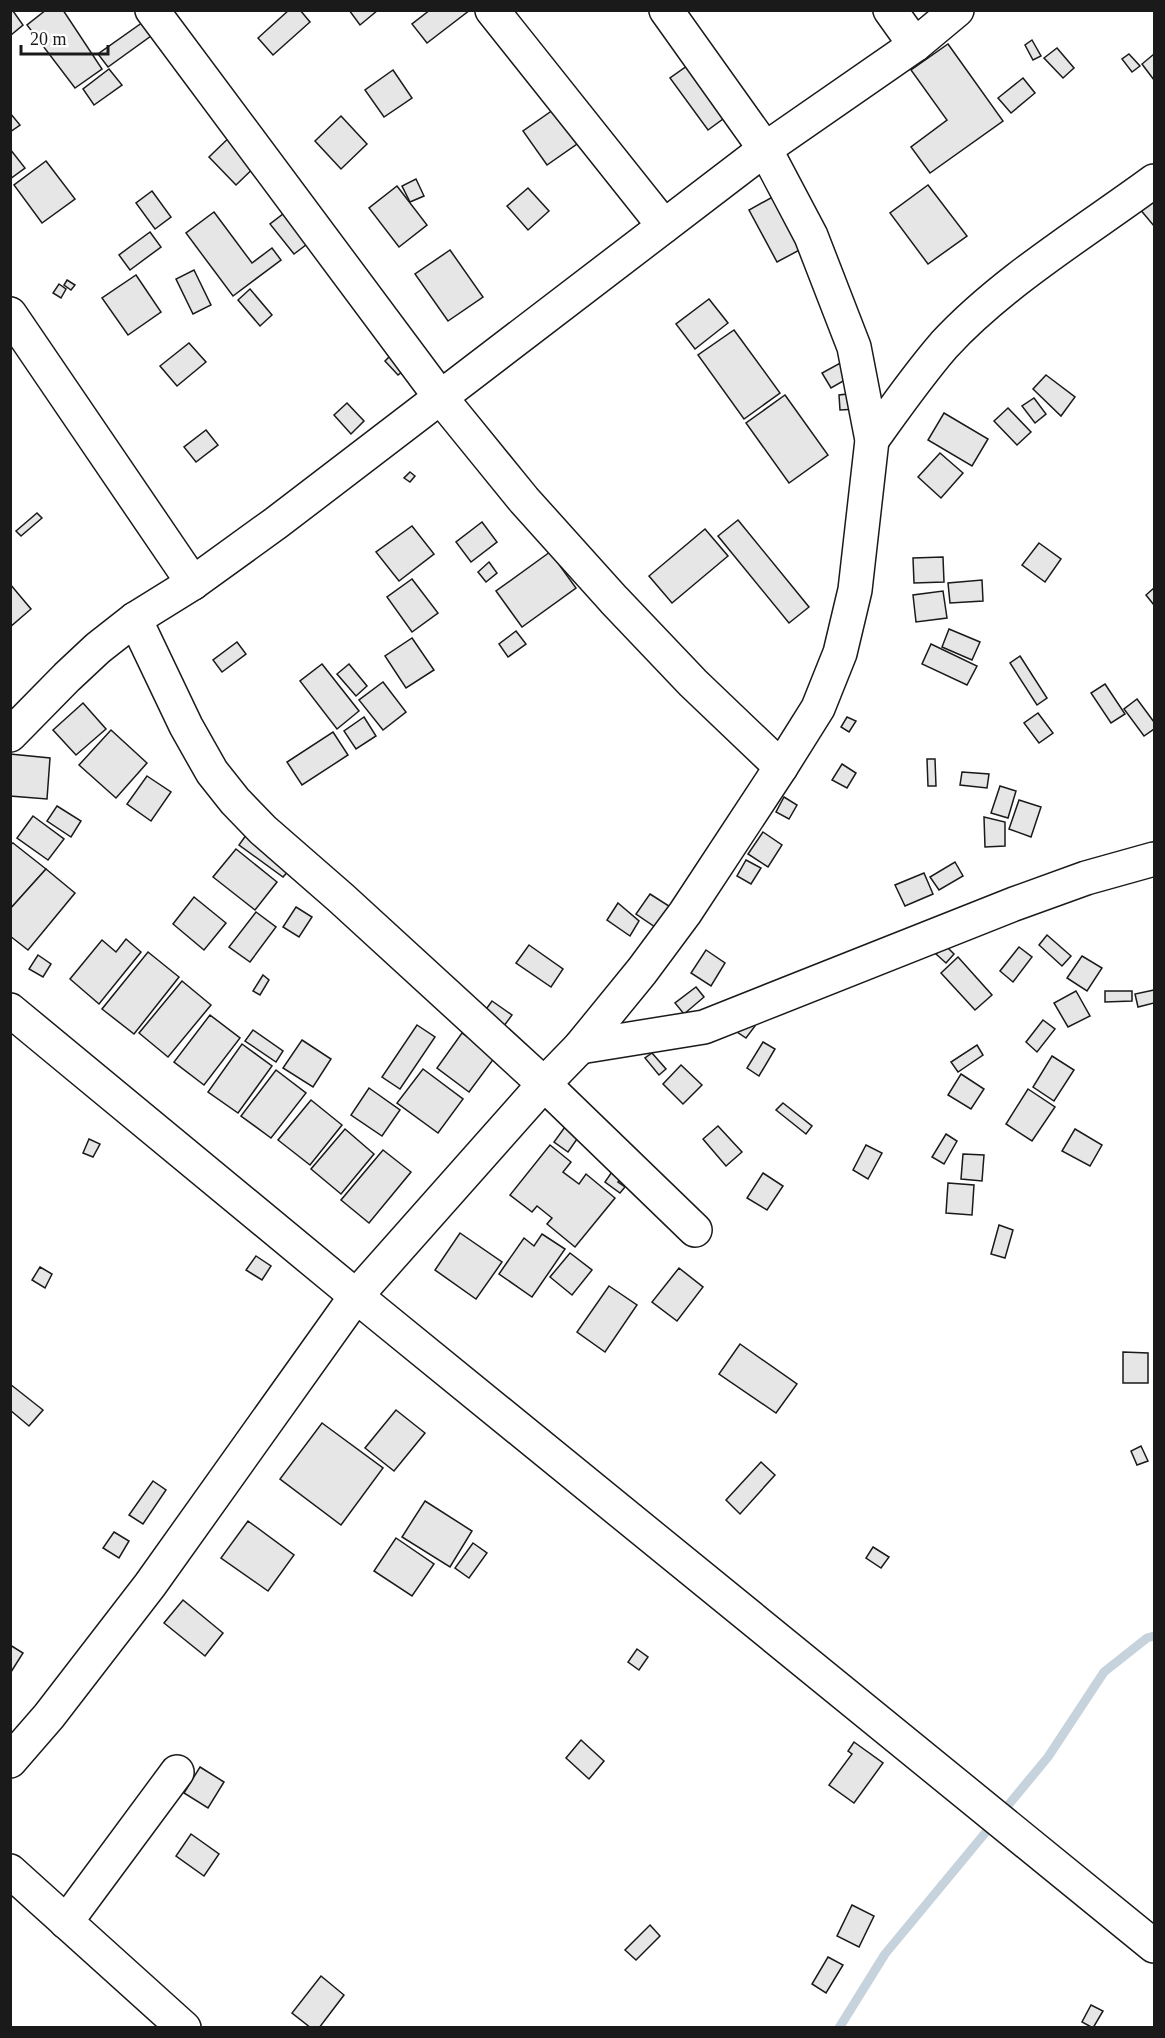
<svg xmlns="http://www.w3.org/2000/svg" width="1165" height="2038" viewBox="0 0 1165 2038" font-family="Georgia,serif">
  <style>
    .lines { fill: none; stroke-linecap: round; stroke-linejoin: round }
    .stream { stroke: #c6d2dc; stroke-width: 9 }
    .building { fill: #e6e6e6; stroke: #1a1a1a; stroke-width: 1.5 }
    .minor-casing { stroke: #1a1a1a; stroke-width: 36 }
    .minor { stroke: #fff; stroke-width: 33 }
  </style>
  <rect width="100%" height="100%" fill="#fff"/>
  <g class="lines">
    <!-- stream -->
    <polyline class="stream" points="839,2028 885,1954 1048,1757 1104,1672 1147,1638 1154,1636"/>
  </g>
  <!-- building -->
  <g class="building">
    <polygon points="46,10 63,10 102,69 75,88 27,25"/>
    <polygon points="289,10 300,10 310,22 273,55 258,38"/>
    <polygon points="349,10 378,10 360,25"/>
    <polygon points="430,10 470,10 427,43 412,24"/>
    <polygon points="13,11 23,25 11,35 10,13"/>
    <polygon points="153,15 162,28 108,67 98,54"/>
    <polygon points="1032,40 1041,56 1033,60 1025,45"/>
    <polygon points="948,44 1003,121 930,173 911,147 947,120 911,70"/>
    <polygon points="1057,48 1074,68 1063,78 1044,58"/>
    <polygon points="704,54 742,105 708,130 670,78"/>
    <polygon points="1129,54 1140,66 1132,72 1122,59"/>
    <polygon points="1154,54 1154,80 1142,64"/>
    <polygon points="109,69 122,85 94,105 83,89"/>
    <polygon points="393,70 412,98 384,117 365,90"/>
    <polygon points="1023,78 1035,93 1011,113 998,98"/>
    <polygon points="553,110 577,144 547,165 523,131"/>
    <polygon points="10,113 20,125 10,132"/>
    <polygon points="341,116 367,144 341,169 315,141"/>
    <polygon points="238,129 265,157 236,185 209,157"/>
    <polygon points="10,149 25,168 10,179"/>
    <polygon points="46,161 75,199 42,223 14,185"/>
    <polygon points="416,179 424,196 410,202 402,186"/>
    <polygon points="928,185 967,236 928,264 890,213"/>
    <polygon points="397,186 427,225 399,247 369,208"/>
    <polygon points="528,188 549,211 528,230 507,206"/>
    <polygon points="152,191 171,217 155,229 136,203"/>
    <polygon points="778,194 807,246 777,262 749,210"/>
    <polygon points="1154,195 1154,226 1139,208"/>
    <polygon points="300,201 323,232 294,254 270,224"/>
    <polygon points="214,212 252,263 272,248 281,260 233,296 186,233"/>
    <polygon points="150,232 161,247 130,270 119,255"/>
    <polygon points="450,250 483,297 448,321 415,274"/>
    <polygon points="194,270 211,305 193,314 176,279"/>
    <polygon points="136,275 161,312 128,335 102,298"/>
    <polygon points="67,280 75,285 71,290 64,285"/>
    <polygon points="59,284 66,289 61,298 53,293"/>
    <polygon points="250,289 272,315 260,326 238,300"/>
    <polygon points="709,299 728,323 695,349 676,324"/>
    <polygon points="734,330 780,393 744,419 698,355"/>
    <polygon points="189,343 206,362 177,386 160,366"/>
    <polygon points="399,347 411,365 398,375 385,361"/>
    <polygon points="844,361 852,376 831,388 822,373"/>
    <polygon points="1046,375 1075,397 1061,416 1033,389"/>
    <polygon points="856,393 858,409 840,410 839,395"/>
    <polygon points="785,395 828,455 789,483 746,423"/>
    <polygon points="1034,398 1046,414 1035,423 1022,406"/>
    <polygon points="347,403 364,421 351,434 334,415"/>
    <polygon points="1008,408 1031,432 1017,445 994,421"/>
    <polygon points="944,413 988,439 972,466 928,440"/>
    <polygon points="206,430 218,445 196,462 184,447"/>
    <polygon points="940,453 963,473 941,498 918,477"/>
    <polygon points="410,472 415,476 410,482 404,478"/>
    <polygon points="37,513 42,518 21,536 16,531"/>
    <polygon points="738,520 809,607 789,623 718,536"/>
    <polygon points="482,522 497,542 471,562 456,542"/>
    <polygon points="412,526 434,554 399,581 376,552"/>
    <polygon points="705,529 728,556 672,603 649,576"/>
    <polygon points="1039,543 1061,559 1045,582 1022,565"/>
    <polygon points="550,552 576,588 522,627 496,591"/>
    <polygon points="943,557 944,582 914,583 913,558"/>
    <polygon points="489,562 497,573 486,582 478,572"/>
    <polygon points="412,579 438,613 412,632 387,597"/>
    <polygon points="982,580 983,601 950,603 948,583"/>
    <polygon points="10,584 31,609 10,627"/>
    <polygon points="1154,588 1154,605 1146,595"/>
    <polygon points="943,591 947,618 916,622 913,595"/>
    <polygon points="949,629 980,642 972,660 942,647"/>
    <polygon points="516,631 526,644 508,657 499,644"/>
    <polygon points="412,638 434,670 406,688 385,656"/>
    <polygon points="237,642 246,654 222,672 213,660"/>
    <polygon points="931,644 977,666 967,685 922,664"/>
    <polygon points="1020,656 1047,698 1037,705 1010,663"/>
    <polygon points="322,664 359,711 337,729 300,681"/>
    <polygon points="349,664 367,686 356,696 337,674"/>
    <polygon points="383,682 406,712 383,730 359,700"/>
    <polygon points="1105,684 1125,714 1111,723 1091,693"/>
    <polygon points="1137,699 1154,722 1154,729 1144,736 1124,709"/>
    <polygon points="83,703 106,729 76,755 53,730"/>
    <polygon points="1038,713 1053,733 1039,743 1024,723"/>
    <polygon points="364,717 376,736 356,749 344,731"/>
    <polygon points="847,717 856,721 849,732 841,727"/>
    <polygon points="111,730 147,763 116,798 79,765"/>
    <polygon points="333,732 348,755 302,785 287,762"/>
    <polygon points="10,754 50,758 47,799 10,796"/>
    <polygon points="927,759 935,759 936,786 928,786"/>
    <polygon points="842,764 856,773 847,788 832,780"/>
    <polygon points="962,772 989,774 987,788 960,785"/>
    <polygon points="147,776 171,792 151,821 127,804"/>
    <polygon points="1000,786 1016,791 1008,818 991,813"/>
    <polygon points="784,797 797,805 789,819 776,812"/>
    <polygon points="1019,800 1041,807 1031,837 1009,829"/>
    <polygon points="57,806 81,821 71,837 47,821"/>
    <polygon points="33,816 64,839 48,860 17,838"/>
    <polygon points="984,817 1005,822 1005,846 985,847"/>
    <polygon points="254,824 294,865 283,877 239,845"/>
    <polygon points="763,832 782,845 768,867 748,854"/>
    <polygon points="13,843 46,869 10,909 10,845"/>
    <polygon points="236,849 277,882 255,910 213,877"/>
    <polygon points="746,860 761,868 751,884 737,876"/>
    <polygon points="955,862 963,876 939,890 930,877"/>
    <polygon points="46,869 75,893 28,950 10,936 10,909"/>
    <polygon points="924,873 933,894 905,906 895,885"/>
    <polygon points="650,894 672,908 658,929 636,914"/>
    <polygon points="194,897 226,923 204,950 173,924"/>
    <polygon points="618,903 639,921 630,936 607,920"/>
    <polygon points="296,907 312,917 299,937 283,927"/>
    <polygon points="256,912 276,927 250,962 229,947"/>
    <polygon points="1047,935 1071,956 1062,966 1039,945"/>
    <polygon points="126,939 141,952 99,1004 70,979 102,940 116,952"/>
    <polygon points="529,945 563,969 551,987 516,963"/>
    <polygon points="945,945 954,954 946,963 936,954"/>
    <polygon points="1019,947 1032,957 1013,982 1000,971"/>
    <polygon points="706,950 725,963 711,986 691,973"/>
    <polygon points="148,952 179,977 134,1034 102,1009"/>
    <polygon points="38,955 51,964 43,977 29,969"/>
    <polygon points="1082,956 1102,968 1087,991 1067,978"/>
    <polygon points="958,957 992,995 975,1010 941,973"/>
    <polygon points="263,975 269,980 260,995 253,991"/>
    <polygon points="182,981 211,1005 168,1057 139,1033"/>
    <polygon points="696,987 704,997 684,1014 675,1003"/>
    <polygon points="1154,990 1154,1003 1138,1007 1135,994"/>
    <polygon points="1076,991 1090,1016 1068,1027 1054,1003"/>
    <polygon points="1105,991 1132,991 1132,1001 1105,1002"/>
    <polygon points="492,1001 512,1015 498,1034 479,1019"/>
    <polygon points="210,1015 240,1038 204,1085 174,1062"/>
    <polygon points="740,1015 755,1026 746,1038 731,1028"/>
    <polygon points="1043,1020 1055,1029 1037,1052 1026,1042"/>
    <polygon points="417,1025 435,1037 400,1089 382,1077"/>
    <polygon points="253,1030 283,1051 276,1062 245,1041"/>
    <polygon points="462,1033 495,1057 469,1092 437,1068"/>
    <polygon points="302,1040 331,1059 313,1087 283,1068"/>
    <polygon points="763,1042 775,1049 759,1076 747,1068"/>
    <polygon points="242,1044 272,1066 238,1113 208,1092"/>
    <polygon points="977,1045 983,1055 958,1072 951,1062"/>
    <polygon points="652,1053 666,1069 659,1075 645,1058"/>
    <polygon points="1052,1056 1074,1070 1054,1101 1033,1087"/>
    <polygon points="681,1065 702,1085 683,1104 663,1084"/>
    <polygon points="423,1069 463,1099 438,1133 397,1103"/>
    <polygon points="276,1070 306,1093 271,1138 241,1116"/>
    <polygon points="961,1074 984,1089 971,1109 948,1095"/>
    <polygon points="369,1088 400,1110 382,1136 351,1115"/>
    <polygon points="1028,1089 1055,1107 1032,1141 1006,1124"/>
    <polygon points="311,1100 342,1125 310,1165 278,1140"/>
    <polygon points="783,1103 812,1126 806,1134 776,1110"/>
    <polygon points="570,1120 584,1129 568,1152 554,1142"/>
    <polygon points="718,1126 742,1152 726,1166 703,1139"/>
    <polygon points="345,1129 374,1154 341,1194 311,1169"/>
    <polygon points="1075,1129 1102,1145 1090,1166 1062,1151"/>
    <polygon points="946,1134 957,1141 944,1164 932,1157"/>
    <polygon points="89,1139 100,1144 93,1157 83,1153"/>
    <polygon points="550,1145 571,1162 563,1172 579,1184 586,1174 615,1198 575,1247 547,1224 552,1218 537,1206 532,1212 510,1195"/>
    <polygon points="866,1145 882,1153 868,1179 853,1170"/>
    <polygon points="383,1150 411,1172 369,1223 341,1200"/>
    <polygon points="963,1154 984,1155 982,1181 961,1179"/>
    <polygon points="622,1157 631,1163 618,1182 625,1187 620,1193 605,1182"/>
    <polygon points="763,1173 783,1186 767,1210 747,1198"/>
    <polygon points="948,1183 974,1185 972,1215 946,1213"/>
    <polygon points="999,1225 1013,1230 1005,1258 991,1254"/>
    <polygon points="460,1233 502,1262 476,1299 435,1270"/>
    <polygon points="542,1234 565,1249 532,1297 499,1274 524,1238 534,1246"/>
    <polygon points="570,1253 592,1270 572,1295 550,1277"/>
    <polygon points="256,1256 271,1266 262,1280 246,1270"/>
    <polygon points="40,1267 52,1274 45,1288 32,1280"/>
    <polygon points="679,1268 703,1287 677,1321 652,1302"/>
    <polygon points="609,1286 637,1305 605,1352 577,1332"/>
    <polygon points="740,1344 797,1384 776,1413 719,1374"/>
    <polygon points="1123,1352 1148,1353 1148,1383 1123,1383"/>
    <polygon points="10,1384 43,1410 29,1426 10,1410"/>
    <polygon points="396,1410 425,1433 394,1471 365,1448"/>
    <polygon points="322,1423 383,1468 341,1525 280,1479"/>
    <polygon points="1141,1446 1148,1461 1137,1465 1131,1451"/>
    <polygon points="761,1462 775,1475 740,1514 726,1500"/>
    <polygon points="153,1481 166,1490 143,1524 129,1515"/>
    <polygon points="425,1501 472,1531 450,1567 402,1537"/>
    <polygon points="248,1521 294,1555 268,1591 221,1558"/>
    <polygon points="114,1532 129,1541 119,1558 103,1548"/>
    <polygon points="396,1538 434,1564 412,1596 374,1571"/>
    <polygon points="473,1543 487,1553 469,1578 455,1568"/>
    <polygon points="873,1547 889,1557 881,1568 866,1558"/>
    <polygon points="183,1600 223,1633 205,1656 164,1623"/>
    <polygon points="10,1645 23,1653 11,1672 10,1671"/>
    <polygon points="637,1649 648,1657 639,1670 628,1662"/>
    <polygon points="581,1740 604,1761 589,1779 566,1758"/>
    <polygon points="854,1742 883,1763 854,1803 829,1785 852,1754 848,1751"/>
    <polygon points="200,1767 224,1782 208,1808 184,1793"/>
    <polygon points="191,1834 219,1854 204,1876 176,1856"/>
    <polygon points="852,1905 874,1916 859,1947 837,1936"/>
    <polygon points="650,1925 660,1936 636,1960 625,1950"/>
    <polygon points="828,1957 843,1965 826,1993 812,1984"/>
    <polygon points="321,1976 344,1995 319,2028 311,2028 292,2013"/>
    <polygon points="1091,2005 1103,2011 1093,2028 1082,2022"/>
  </g>
  <g class="lines">
    <!-- minor casing -->
    <g class="minor-casing">
      <g id="minor">
        <polyline points="152,10 441,398 524,500 614,600 693,683 781,767"/>
        <polyline points="492,10 664,226"/>
        <polyline points="890,10 915,45"/>
        <polyline points="10,314 193,583"/>
        <path d="M 872,440 C 895,408 918,375 944,345 C 1002,282 1086,231 1154,181"/>
        <polyline points="135,619 186,726 212,772 235,801 263,830 341,898 544,1084 695,1230"/>
        <polyline points="10,735 67,677 98,648 135,619 193,583 276,523 765,149 915,45 957,10"/>
        <polyline points="10,1010 356,1296 1154,1946"/>
        <polyline points="580,1047 704,1027 1014,904 1086,878 1154,859"/>
        <polyline points="10,1761 49,1716 150,1585 356,1296 544,1084 580,1047 642,971 685,913 781,767 818,708 840,653 855,590 872,440 854,347 811,236 765,149 666,10"/>
        <polyline points="10,1871 184,2028"/>
        <polyline points="66,1922 177,1772"/>
      </g>
    </g>
    <!-- minor -->
    <use href="#minor" class="minor"/>
  </g>
  <!-- border -->
  <rect width="1165" height="2038" fill="none" stroke="#1a1a1a" stroke-width="24"/>
  <!-- scale -->
  <path d="M21 45v9h87v-9" fill="none" stroke="#1a1a1a" stroke-width="3"/>
  <text x="30" y="45" font-size="18" fill="#1a1a1a" stroke="#ffffff" stroke-width="4.5" paint-order="stroke">20 m</text>
</svg>
